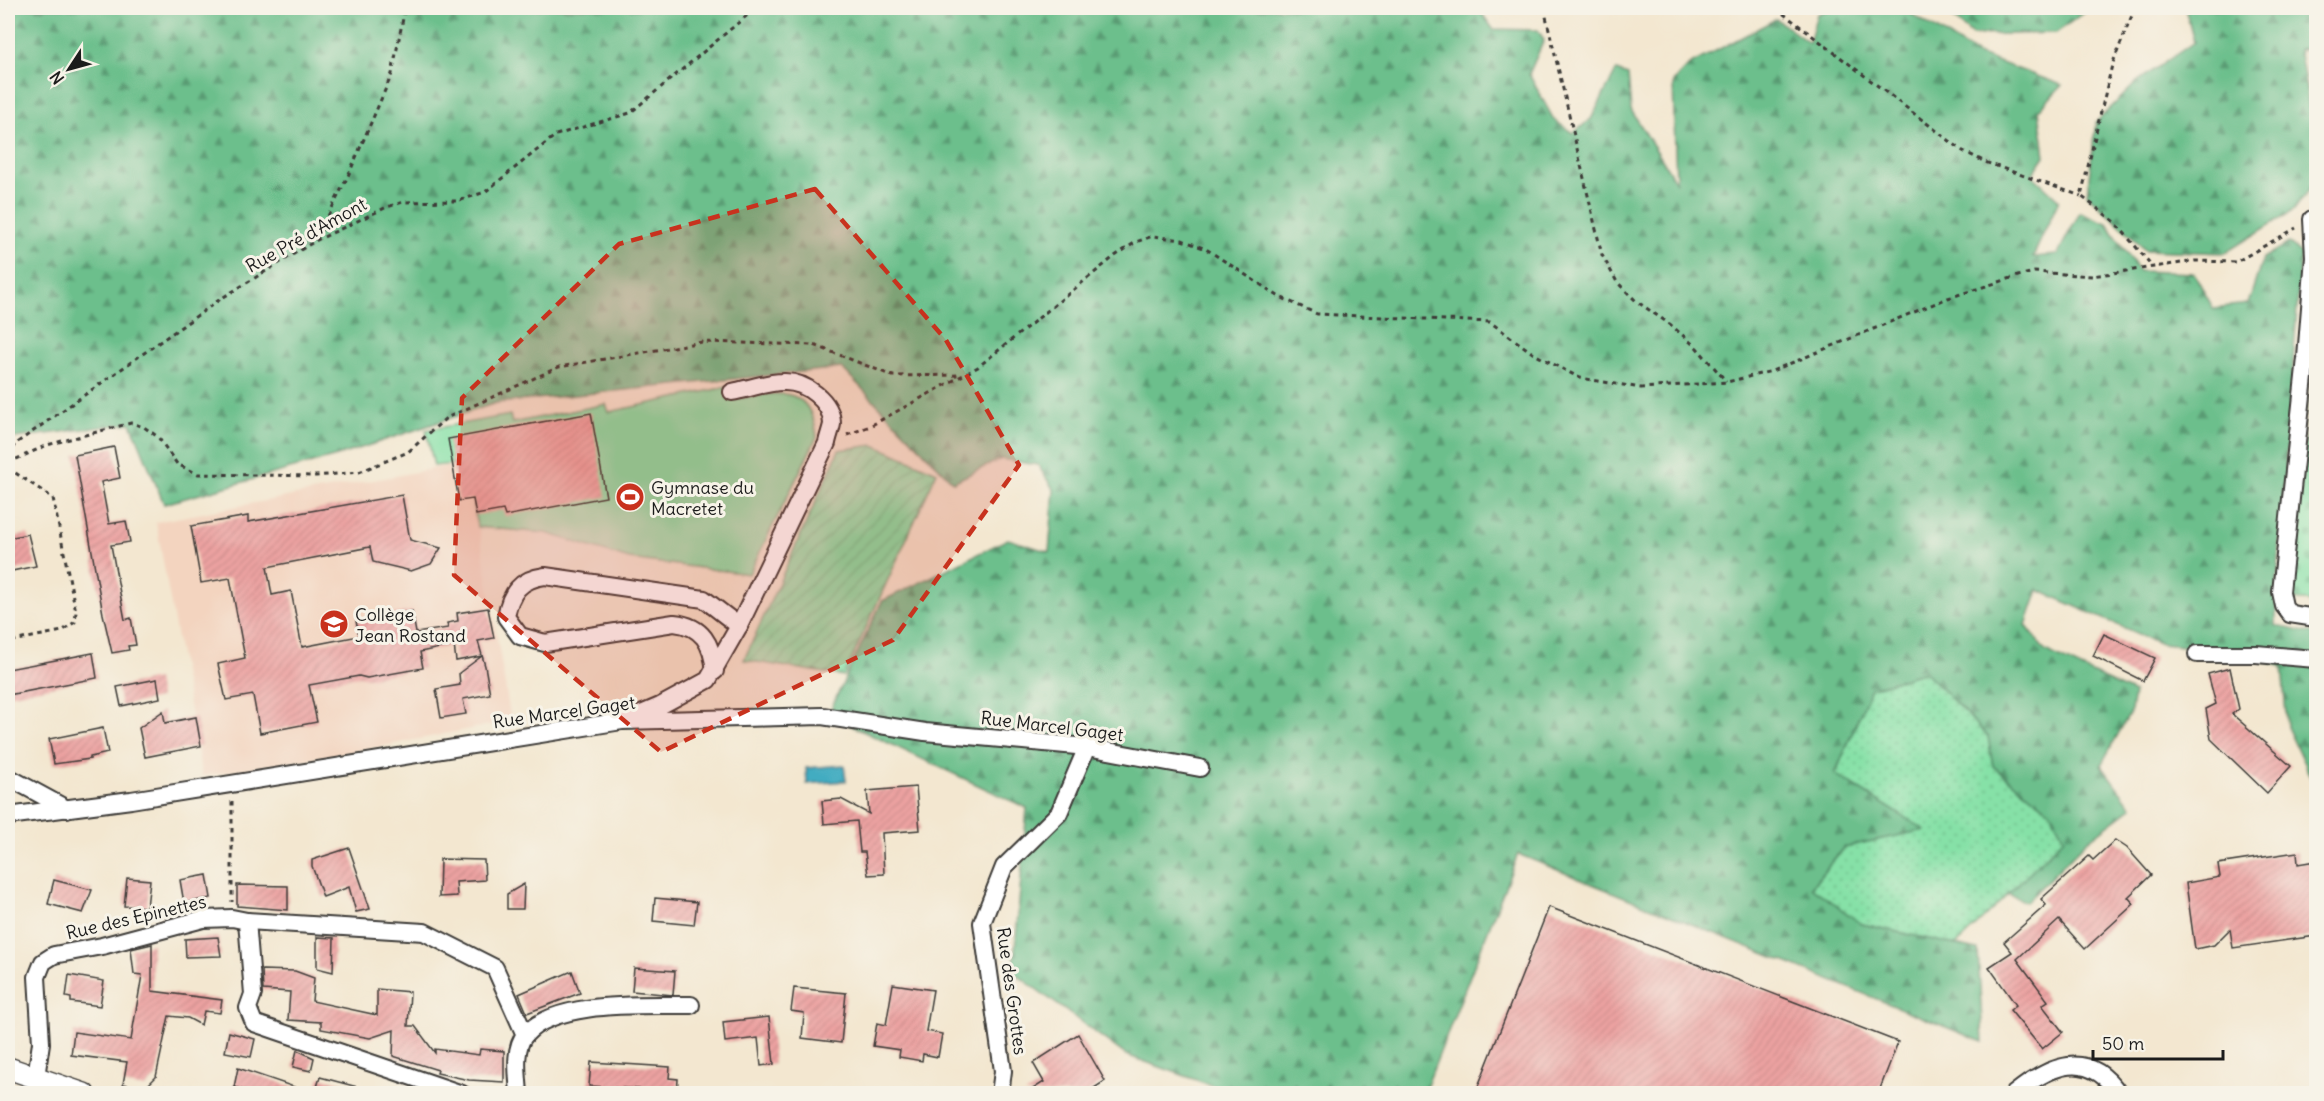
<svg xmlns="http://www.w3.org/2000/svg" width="2324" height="1101" viewBox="0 0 2324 1101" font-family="Delius,sans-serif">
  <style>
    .built { fill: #f3d4bf }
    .grass { fill: url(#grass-dots); stroke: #517e62; stroke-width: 1.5 }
    .forest { fill: url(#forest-firs); stroke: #446e54; stroke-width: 1.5 }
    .cemetery { fill: url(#cemetery-stones); stroke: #517e62; stroke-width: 1.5 }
    .garden { fill: url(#garden-furrows); stroke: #517e62; stroke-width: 1.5 }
    .pitch { fill: #86e1a7; stroke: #517e62; stroke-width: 1.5 }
    .water { fill: #42acc1; stroke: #2f646e; stroke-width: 1.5 }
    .building { fill: url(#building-hatch) }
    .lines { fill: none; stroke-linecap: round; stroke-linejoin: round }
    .minor-casing { stroke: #3c3a37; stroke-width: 20 }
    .major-casing { stroke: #3c3a37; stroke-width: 24 }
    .path { stroke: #3c3a37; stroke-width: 3; stroke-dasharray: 4.5 4.5; stroke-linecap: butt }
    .minor { stroke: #fff; stroke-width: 16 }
    .major { stroke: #fff; stroke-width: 21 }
    .marked { fill: #c8321e; fill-opacity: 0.2; stroke: #c8321e; stroke-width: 4.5; stroke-dasharray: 12 8; stroke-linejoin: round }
    .labels { text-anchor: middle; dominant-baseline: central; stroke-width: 6; stroke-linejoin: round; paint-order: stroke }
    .street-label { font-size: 18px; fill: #1c1c1c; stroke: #f7f3e8 }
    .poi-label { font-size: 18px; fill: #1c1c1c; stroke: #f7f3e8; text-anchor: start }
  </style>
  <defs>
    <pattern id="grass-dots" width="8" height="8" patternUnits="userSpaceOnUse" patternTransform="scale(1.5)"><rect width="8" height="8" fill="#86e1a7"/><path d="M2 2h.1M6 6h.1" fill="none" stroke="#73c08f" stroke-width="1.8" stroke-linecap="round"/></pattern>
    <pattern id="forest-firs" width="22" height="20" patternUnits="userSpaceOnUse" patternTransform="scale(1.5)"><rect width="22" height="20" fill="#6cbf8c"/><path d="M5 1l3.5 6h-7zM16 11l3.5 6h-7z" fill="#589a72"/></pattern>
    <pattern id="cemetery-stones" width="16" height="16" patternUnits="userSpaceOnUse" patternTransform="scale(1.5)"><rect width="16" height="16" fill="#86e1a7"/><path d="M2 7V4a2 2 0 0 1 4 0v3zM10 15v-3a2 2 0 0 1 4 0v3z" fill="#73c08f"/></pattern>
    <pattern id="garden-furrows" width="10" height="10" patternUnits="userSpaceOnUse" patternTransform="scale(1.5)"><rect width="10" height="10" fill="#86e1a7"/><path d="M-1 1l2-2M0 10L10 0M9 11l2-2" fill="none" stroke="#73c08f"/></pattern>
    <pattern id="building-hatch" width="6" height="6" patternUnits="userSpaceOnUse" patternTransform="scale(1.5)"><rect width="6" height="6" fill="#eca2a1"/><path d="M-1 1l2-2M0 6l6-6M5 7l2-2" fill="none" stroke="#ca8b8a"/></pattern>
  </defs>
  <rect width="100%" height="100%" fill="#f7f3e8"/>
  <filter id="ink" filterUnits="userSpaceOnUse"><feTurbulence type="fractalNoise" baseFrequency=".0167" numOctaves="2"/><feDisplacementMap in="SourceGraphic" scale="12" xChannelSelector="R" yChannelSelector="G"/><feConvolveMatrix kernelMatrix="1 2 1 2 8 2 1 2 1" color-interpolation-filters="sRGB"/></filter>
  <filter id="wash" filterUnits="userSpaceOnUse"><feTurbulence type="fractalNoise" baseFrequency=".008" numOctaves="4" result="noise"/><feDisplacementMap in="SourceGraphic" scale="24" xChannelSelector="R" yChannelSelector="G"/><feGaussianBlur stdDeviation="1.35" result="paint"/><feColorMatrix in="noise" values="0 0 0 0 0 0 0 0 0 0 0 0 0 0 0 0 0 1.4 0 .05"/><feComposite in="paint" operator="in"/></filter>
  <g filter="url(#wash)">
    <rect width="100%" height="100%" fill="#f3e7d0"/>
    <!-- built -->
    <polygon class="built" points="468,462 511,721 332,756 202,776 156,522"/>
    <!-- grass -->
    <polygon class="grass" points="1925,672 1988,736 1993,766 2050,811 2065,839 1956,945 1862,924 1811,888 1844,847 1924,830 1835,775 1871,688"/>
    <!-- forest -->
    <g class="forest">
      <polygon points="8,8 1478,8 1493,29 1538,30 1544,40 1529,74 1554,120 1573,133 1591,119 1616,71 1628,75 1631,110 1676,182 1673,82 1689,65 1776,19 1809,43 1817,14 1832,8 1902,8 1977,54 2062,85 2039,110 2045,156 2032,175 2059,200 2033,257 2057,255 2080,212 2107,223 2139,271 2194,273 2213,308 2248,304 2263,258 2288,243 2301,253 2276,598 2276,626 2316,634 2316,789 2287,727 2282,666 2206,648 2161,644 2038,590 2026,625 2045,651 2134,693 2131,711 2101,765 2132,807 2086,842 2026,902 2008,894 2064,838 2050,811 1993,766 1988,736 1925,672 1871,688 1835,774 1925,830 1844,847 1811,887 1862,924 1978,950 1983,1042 1518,854 1424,1093 1233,1093 1126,1055 1013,972 1027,808 828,715 882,601 1008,539 1049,552 1054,490 1038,465 1001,459 953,482 842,368 496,403 337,456 164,504 131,423 8,439"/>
      <polygon points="1942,8 2090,8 2056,33 1972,35"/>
      <polygon points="2185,8 2316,8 2316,48 2299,49 2316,145 2316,180 2294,210 2225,253 2146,250 2087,194 2096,122 2138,81 2194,42"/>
    </g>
    <!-- cemetery -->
    <polygon class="cemetery" points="2316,336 2316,602 2290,600"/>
    <!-- garden -->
    <polygon class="garden" points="874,445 937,472 844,676 744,660 839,450"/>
    <!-- pitch -->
    <path class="pitch" d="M 731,386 L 733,399 C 776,393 810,381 817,437 L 749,574 L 629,559 L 546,533 L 477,527 L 468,462 L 434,466 L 426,430 L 510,415 L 512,423 L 606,404 L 609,412 Z"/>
    <!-- water -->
    <polygon class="water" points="844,765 846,781 807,784 806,768"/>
    <g id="blocks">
      <!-- building -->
      <g class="building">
        <polygon points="591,413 606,497 505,516 503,510 476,515 473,499 459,501 448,439"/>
        <polygon points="114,447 120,478 101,482 102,486 109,524 126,521 130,542 111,545 125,620 131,618 136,645 128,646 129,650 112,653 103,614 75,455"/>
        <polygon points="402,495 410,540 441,548 431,564 411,571 373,562 370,547 267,567 272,595 291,591 302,647 359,636 356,621 412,611 416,633 448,628 447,623 458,621 457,613 488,608 494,638 478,641 485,666 490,694 463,699 466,714 441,718 436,689 460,685 459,673 482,656 456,661 454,645 420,652 423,668 367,678 359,676 309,685 317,722 260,733 253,695 226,700 218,664 245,658 230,578 201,583 191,526 248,516 248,522"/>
        <polygon points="28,534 36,566 12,571 8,538"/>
        <polygon points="2104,634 2155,658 2143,681 2093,656"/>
        <polygon points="93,653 97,678 8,695 8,669"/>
        <polygon points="2230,668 2239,709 2232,714 2291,766 2267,793 2211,739 2206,709 2216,704 2208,674"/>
        <polygon points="157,679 160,698 121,706 117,687"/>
        <polygon points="163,711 165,723 196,717 201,746 145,757 139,728"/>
        <polygon points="103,728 108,753 90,757 90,759 54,764 49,739"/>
        <polygon points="916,787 920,830 882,833 884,874 868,875 865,852 860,852 857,821 824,824 822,801 841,799 869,814 867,791"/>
        <polygon points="2115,840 2127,848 2151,875 2128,897 2134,904 2085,949 2059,920 2017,959 2048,1001 2042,1005 2063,1032 2042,1049 2010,1010 2016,1005 1989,967 2012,952 2004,942 2046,905 2041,899 2089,856 2093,860"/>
        <polygon points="349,848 370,909 356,912 349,887 323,897 312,866 312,860"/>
        <polygon points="2297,852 2298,864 2316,861 2316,936 2233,948 2230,929 2214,945 2195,949 2186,883 2220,877 2218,864"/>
        <polygon points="440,859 484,860 485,880 456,882 457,896 439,897"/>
        <polygon points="207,875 211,898 184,903 180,880"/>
        <polygon points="127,878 150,880 147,907 124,906"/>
        <polygon points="54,880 92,890 83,913 48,904"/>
        <polygon points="524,884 523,909 507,909 507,894"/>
        <polygon points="237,885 288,886 288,910 237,906"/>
        <polygon points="655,898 697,902 694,925 653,921"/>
        <polygon points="1549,907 1898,1042 1878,1094 1475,1094"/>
        <polygon points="218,937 221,956 186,957 185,939"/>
        <polygon points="317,937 334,938 333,972 317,968"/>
        <polygon points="152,944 152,991 222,1000 220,1013 204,1011 201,1025 188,1018 169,1016 156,1077 145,1088 123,1084 127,1062 71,1055 74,1032 131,1040 142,975 134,974 131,949"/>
        <polygon points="634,968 675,971 673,995 632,991"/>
        <polygon points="262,970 295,971 314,978 312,1001 377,1015 377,989 410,992 408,1026 415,1026 435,1053 435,1049 479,1055 480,1049 504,1051 504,1082 469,1080 437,1073 438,1070 393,1056 394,1030 370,1038 321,1029 321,1022 288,1020 290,992 263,990"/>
        <polygon points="572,971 580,993 527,1013 519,994"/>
        <polygon points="69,975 104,981 100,1006 71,1002 71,998 66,997"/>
        <polygon points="893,984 933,990 926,1031 942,1034 938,1057 923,1054 922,1061 899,1057 900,1050 873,1046 877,1023 886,1025"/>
        <polygon points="794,988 846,993 841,1043 802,1038 804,1013 791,1011"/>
        <polygon points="769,1017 774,1064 761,1066 758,1038 725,1042 723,1022"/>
        <polygon points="229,1032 255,1039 251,1057 225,1052"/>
        <polygon points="1078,1034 1105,1081 1085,1094 1025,1094 1044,1082 1033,1063"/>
        <polygon points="297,1050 314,1058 311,1071 293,1067"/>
        <polygon points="591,1062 670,1067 669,1078 678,1079 677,1094 646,1094 639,1089 589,1086"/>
        <polygon points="238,1068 306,1091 306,1094 256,1094 234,1087"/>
        <polygon points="320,1077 365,1089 364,1094 315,1094"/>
      </g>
    </g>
  </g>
  <g filter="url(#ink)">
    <use href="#blocks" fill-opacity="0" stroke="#3c3a37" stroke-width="1.5"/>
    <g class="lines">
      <!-- minor casing -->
      <g class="minor-casing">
        <g id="minor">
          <polyline points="2312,219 2314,257 2306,358 2281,592 2284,606 2290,614 2316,618"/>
          <polyline points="2197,654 2256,654 2316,659"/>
          <path d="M 715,671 C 712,644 703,626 674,623 L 545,643 L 520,636 L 506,617 C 510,593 520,579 545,576 L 704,599 L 739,626"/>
          <path d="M 634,717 L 660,706 L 708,680 L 739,626 L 827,443 C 828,437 831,430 832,424 C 832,401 805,381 783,382 C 767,382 748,389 732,392"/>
          <polyline points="8,777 67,809"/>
          <polyline points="8,816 131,800 622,721 822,716 925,732 1087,747 1200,768"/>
          <polyline points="247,921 424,932 495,968 525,1035"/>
          <polyline points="36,1077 41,1043 37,977 43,962 54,955 102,946 203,919 232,918 247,921 253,994 248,1008 254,1023 462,1094"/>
          <path d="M 519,1094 C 518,1076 513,1049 525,1035 C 556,999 647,1006 691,1005"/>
          <polyline points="1000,1094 1003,1071 982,923 1004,867 1059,813 1087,747"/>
          <path d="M 2014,1094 C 2050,1065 2088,1048 2119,1094"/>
        </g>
      </g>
      <!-- major casing -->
      <g class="major-casing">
        <polyline id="major" points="8,1068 84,1094"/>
      </g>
      <!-- path -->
      <g class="path">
        <polyline points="1544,8 1602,255 1617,282 1636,301 1671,325 1697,348 1726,381"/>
        <polyline points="1776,8 1963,151 1985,162 2081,196"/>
        <polyline points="2135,8 2112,65 2081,196 2114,221 2153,267"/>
        <polyline points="8,14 20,8"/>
        <polyline points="2313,202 2316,191"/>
        <polyline points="316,240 348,176 392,74 405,8"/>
        <polyline points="847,435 870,426 978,367 1115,256 1136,242 1153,236 1182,240 1206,249 1278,296 1317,314 1490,322 1534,354 1580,378 1641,388 1727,382 1772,371 1948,298 2018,276 2034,272 2092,276 2195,261 2236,262 2296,228"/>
        <polyline points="8,457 15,444 222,298 315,241 387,207 403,202 458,201 485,192 556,135 630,113 756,8"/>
        <polyline points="8,463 47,445 131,423 144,427 158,437 177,464 198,474 316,476 359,472 408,452 446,418 559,367 702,342 814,345 893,376 962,375"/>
        <polyline points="8,468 53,498 76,612 75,622 62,631 8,642"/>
        <polyline points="232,801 232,902"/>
      </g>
      <!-- minor -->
      <use href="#minor" class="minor"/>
      <!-- major -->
      <use href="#major" class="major"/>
    </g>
  </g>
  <!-- marked area -->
  <path class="marked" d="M 815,189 L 946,340 L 1019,465 L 893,640 L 661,752 L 454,575 L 462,398 L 619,244 Z"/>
  <!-- icons -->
  <defs>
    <g id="stadium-disc" transform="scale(1.5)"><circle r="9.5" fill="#c8321e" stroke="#f7f3e8"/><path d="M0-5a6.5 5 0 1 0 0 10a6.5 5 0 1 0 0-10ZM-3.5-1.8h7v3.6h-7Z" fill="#fff"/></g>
    <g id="school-disc" transform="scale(1.5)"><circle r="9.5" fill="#c8321e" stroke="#f7f3e8"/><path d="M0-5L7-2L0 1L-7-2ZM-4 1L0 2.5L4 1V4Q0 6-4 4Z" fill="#fff"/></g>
  </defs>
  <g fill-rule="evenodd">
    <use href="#stadium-disc" x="630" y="497"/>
    <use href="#school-disc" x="334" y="624"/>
  </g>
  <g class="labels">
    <!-- street labels -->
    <g class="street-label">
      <text transform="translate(306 235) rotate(-29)">Rue Pré d'Amont</text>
      <text transform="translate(564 712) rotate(-8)">Rue Marcel Gaget</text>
      <text transform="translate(1052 726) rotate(7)">Rue Marcel Gaget</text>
      <text transform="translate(136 917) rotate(-13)">Rue des Epinettes</text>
      <text transform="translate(1012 991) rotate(82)">Rue des Grottes</text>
    </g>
    <!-- poi labels -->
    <g class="poi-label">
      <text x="651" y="487">Gymnase du<tspan x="651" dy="21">Macretet</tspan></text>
      <text x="355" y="614">Collège<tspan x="355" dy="21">Jean Rostand</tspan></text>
    </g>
  </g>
  <!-- margin -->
  <rect width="2324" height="1101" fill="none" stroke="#f7f3e8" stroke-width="30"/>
  <!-- north arrow -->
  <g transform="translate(69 69) rotate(234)" stroke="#f7f3e8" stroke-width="4.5" paint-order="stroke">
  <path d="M0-4.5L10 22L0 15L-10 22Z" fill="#1c1c1c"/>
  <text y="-9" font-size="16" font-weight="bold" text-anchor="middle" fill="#1c1c1c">N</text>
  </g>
  <!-- scale -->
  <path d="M2093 1050v9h130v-9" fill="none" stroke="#1c1c1c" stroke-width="3"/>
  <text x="2102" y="1050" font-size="18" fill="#1c1c1c" stroke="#f7f3e8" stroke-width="4.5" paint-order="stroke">50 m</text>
</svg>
